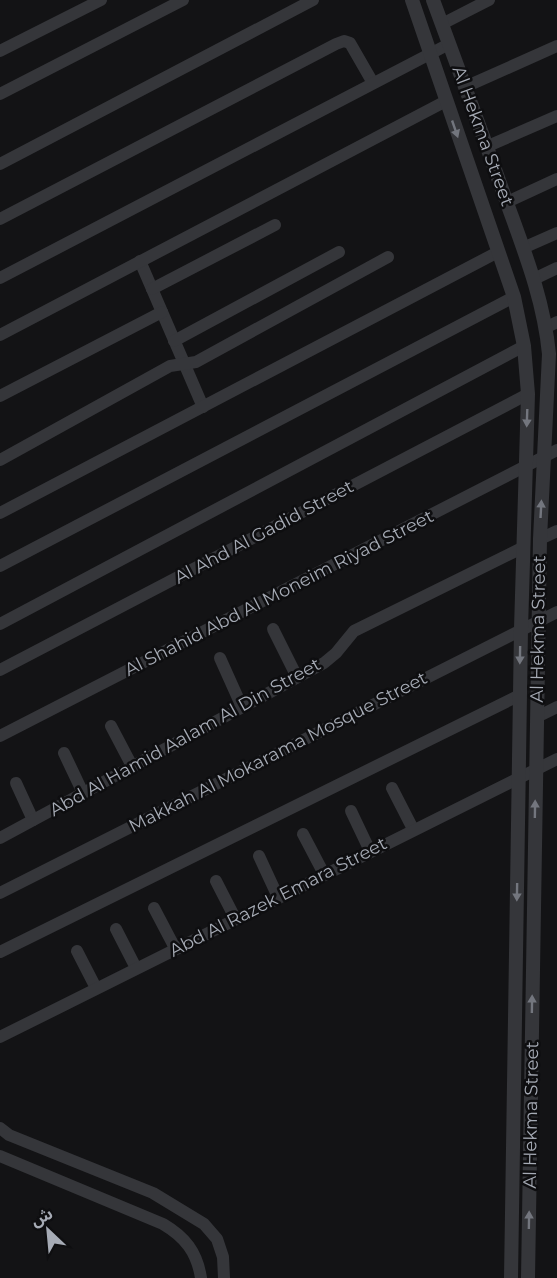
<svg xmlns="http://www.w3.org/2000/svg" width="557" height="1278" viewBox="0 0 557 1278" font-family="Montserrat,'Noto Sans Arabic',sans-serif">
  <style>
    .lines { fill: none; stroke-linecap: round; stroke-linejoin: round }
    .minor { stroke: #35363a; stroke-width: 12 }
    .tertiary { stroke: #35363a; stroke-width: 14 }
    .oneway { fill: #73767e }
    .labels { text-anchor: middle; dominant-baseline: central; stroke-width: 5; stroke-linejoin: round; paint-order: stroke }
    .street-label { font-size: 18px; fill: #a6abb5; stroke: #0e0e10 }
  </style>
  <rect width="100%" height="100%" fill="#131315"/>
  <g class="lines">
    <!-- minor -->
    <g class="minor">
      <polyline points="442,24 489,0"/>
      <polyline points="0,51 101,0"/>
      <polyline points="465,87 557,46"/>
      <polyline points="0,94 183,0"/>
      <polyline points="488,146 557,116"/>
      <polyline points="0,164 313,0"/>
      <polyline points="507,202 557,179"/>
      <polyline points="0,219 336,44 344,41 350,43 373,83"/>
      <polyline points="523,248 557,233"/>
      <polyline points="140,261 203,407"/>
      <polyline points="0,278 449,44"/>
      <polyline points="534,279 557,268"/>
      <polyline points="152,289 275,225"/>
      <polyline points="547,327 557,322"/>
      <polyline points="0,335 446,101"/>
      <polyline points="174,341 339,252"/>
      <polyline points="0,396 162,312"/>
      <polyline points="0,460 170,366 196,362 388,257"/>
      <polyline points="0,513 498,252"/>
      <polyline points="540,539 557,531"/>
      <polyline points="0,566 514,297"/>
      <polyline points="0,624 524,346"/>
      <polyline points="273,629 297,677"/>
      <polyline points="220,658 242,707"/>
      <polyline points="0,670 528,394"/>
      <polyline points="537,717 557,707"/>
      <polyline points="111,726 132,766"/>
      <polyline points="0,736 557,450"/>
      <polyline points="64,753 83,793"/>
      <polyline points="16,783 33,820"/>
      <polyline points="392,788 413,829"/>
      <polyline points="351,811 370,851"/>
      <polyline points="303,834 324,874"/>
      <polyline points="0,838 324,663 336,653 354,631 524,547"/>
      <polyline points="259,856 278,897"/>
      <polyline points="216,881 235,918"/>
      <polyline points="0,893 557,612"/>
      <polyline points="154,908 175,948"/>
      <polyline points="116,929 136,968"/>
      <polyline points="77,951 96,988"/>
      <polyline points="0,952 520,695"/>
      <polyline points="0,1037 557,759"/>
      <polyline points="0,1128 9,1135 153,1193 204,1224 217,1239 223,1257 224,1278"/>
      <path d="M 0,1156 L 163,1224 C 185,1237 197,1252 201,1278"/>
    </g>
    <!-- tertiary -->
    <g class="tertiary">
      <polyline points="412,0 514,297 524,346 528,394 521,629 511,1278"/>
      <path d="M 433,0 C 458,68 483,135 507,203 C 525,253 544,301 549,354 L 540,539 L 528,1278"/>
    </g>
  </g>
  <!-- one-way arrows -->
  <defs><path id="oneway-solid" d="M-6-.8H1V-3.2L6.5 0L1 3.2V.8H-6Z" transform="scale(1.5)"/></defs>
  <g class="oneway">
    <use href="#oneway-solid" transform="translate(455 129) rotate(71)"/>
    <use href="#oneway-solid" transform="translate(527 418) rotate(92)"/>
    <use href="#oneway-solid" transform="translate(541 509) rotate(-87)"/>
    <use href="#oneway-solid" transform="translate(520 655) rotate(91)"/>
    <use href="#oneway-solid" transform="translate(535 809) rotate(-89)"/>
    <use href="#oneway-solid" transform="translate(517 892) rotate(91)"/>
    <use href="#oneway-solid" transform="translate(532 1004) rotate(-89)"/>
    <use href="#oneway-solid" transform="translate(529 1220) rotate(-89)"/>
  </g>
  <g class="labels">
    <!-- street labels -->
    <g class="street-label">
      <text transform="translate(483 136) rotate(70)">Al Hekma Street</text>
      <text transform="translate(264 532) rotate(-28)">Al Ahd Al Gadid Street</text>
      <text transform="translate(279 593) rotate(-27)">Al Shahid Abd Al Moneim Riyad Street</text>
      <text transform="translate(538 629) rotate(-89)">Al Hekma Street</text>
      <text transform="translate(185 737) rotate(-29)">Abd Al Hamid Aalam Al Din Street</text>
      <text transform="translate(278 752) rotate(-27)">Makkah Al Mokarama Mosque Street</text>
      <text transform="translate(278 897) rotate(-27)">Abd Al Razek Emara Street</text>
      <text transform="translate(531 1115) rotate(-89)">Al Hekma Street</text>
    </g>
  </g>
  <!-- north arrow -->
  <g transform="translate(48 1230) rotate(334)" stroke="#0e0e10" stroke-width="4.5" paint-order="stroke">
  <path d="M0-4.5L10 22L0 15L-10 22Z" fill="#a6abb5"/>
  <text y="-9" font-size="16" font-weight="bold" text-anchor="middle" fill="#a6abb5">ش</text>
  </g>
</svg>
